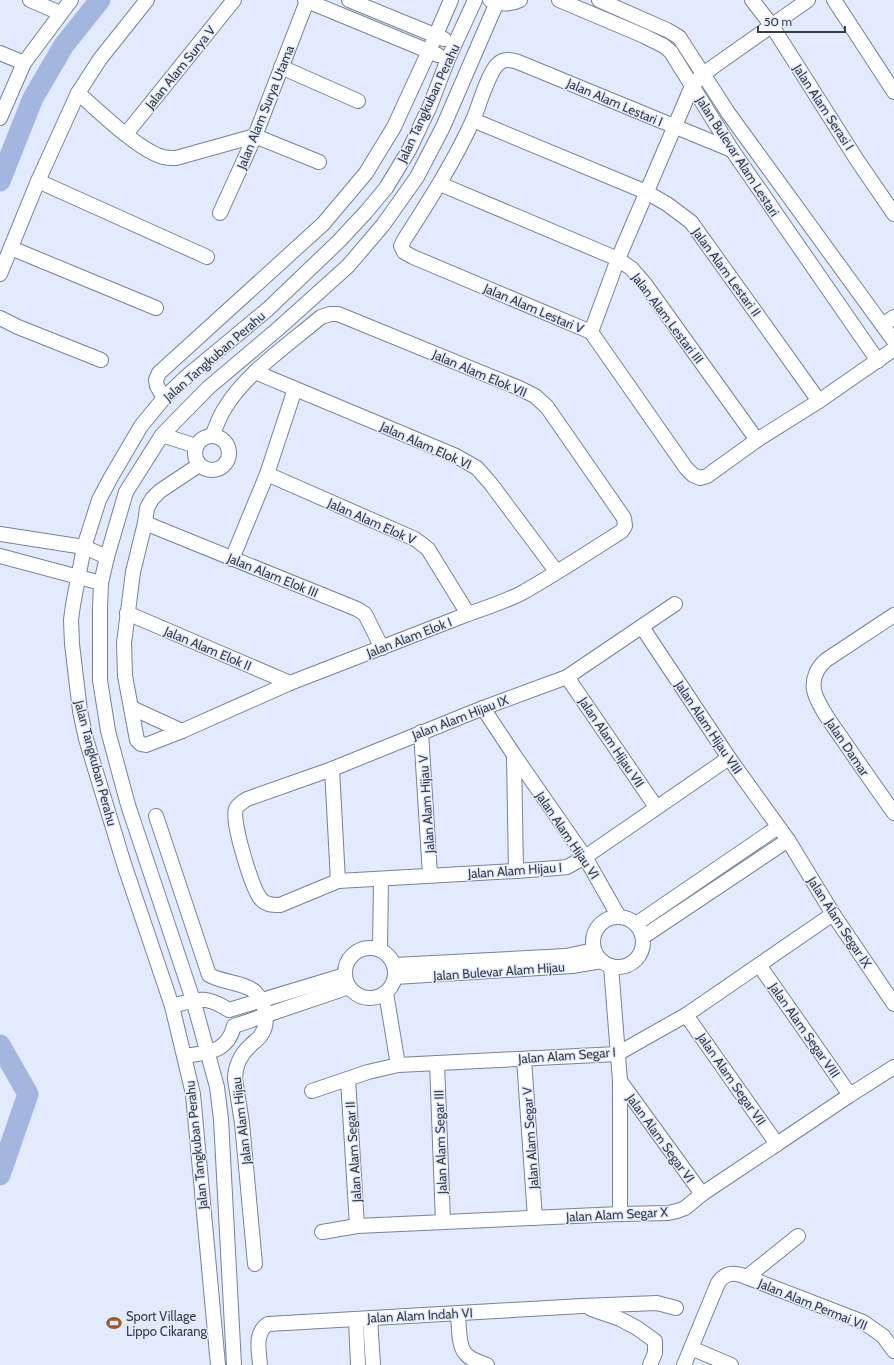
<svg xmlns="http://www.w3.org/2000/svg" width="894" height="1365" viewBox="0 0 894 1365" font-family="Cabin,sans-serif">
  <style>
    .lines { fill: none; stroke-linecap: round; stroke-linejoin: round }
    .river { stroke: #a2b6e0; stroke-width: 21 }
    .minor-casing { stroke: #778296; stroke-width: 16 }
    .minor { stroke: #fff; stroke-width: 14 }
    .labels { text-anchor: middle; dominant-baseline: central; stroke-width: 3; stroke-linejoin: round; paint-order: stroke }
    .street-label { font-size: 13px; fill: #373c45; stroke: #e2ebfe }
    .poi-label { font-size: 13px; fill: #373c45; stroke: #e2ebfe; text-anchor: start }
  </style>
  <rect width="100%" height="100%" fill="#e2ebfe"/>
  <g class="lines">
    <!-- river -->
    <g class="river">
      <polyline points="0,181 33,98 64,45 100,0"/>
      <polyline points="0,1045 28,1094 0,1175"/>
    </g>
    <!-- minor casing -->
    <g class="minor-casing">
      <g id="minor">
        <polyline points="30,0 60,13"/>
        <polyline points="305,0 438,55"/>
        <polyline points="349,0 444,39"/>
        <path d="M 490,0 C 501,5 510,5 520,0"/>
        <polyline points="559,0 644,36 664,46 671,52 732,150 878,361"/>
        <polyline points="599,0 667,30 679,37 729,114 894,341"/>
        <polyline points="752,0 772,26 857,160 894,214"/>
        <polyline points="834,0 894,92"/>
        <polyline points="0,53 24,63"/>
        <polyline points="281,67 358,101"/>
        <path d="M 78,93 C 99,111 138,150 163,157 C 167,158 172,158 176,158 L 255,136 L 319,162"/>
        <polyline points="0,118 24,63 71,0"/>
        <polyline points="473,120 646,192 667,204 691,222 819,401"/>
        <polyline points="126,134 234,0"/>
        <path d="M 732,150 L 518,62 C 511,60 504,58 498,64 C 488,73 479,106 473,120 C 454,162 429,201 404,240 L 401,246 L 404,252 L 413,257 L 591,332 L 686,468 L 693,475 L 700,478 L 707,476 L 757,440 L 819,401 L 894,349"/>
        <polyline points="38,181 207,257"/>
        <polyline points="440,184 618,259 632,269 645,284 757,440"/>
        <polyline points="220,213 255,136 307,1"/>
        <polyline points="11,248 156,308"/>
        <polyline points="0,274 38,181 78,93 100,59 147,0"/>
        <polyline points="0,318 18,327 101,360"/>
        <polyline points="883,325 894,317"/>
        <polyline points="591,332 618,259 692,86 703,74 808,0"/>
        <polyline points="255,372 456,456 477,468 491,484 556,571"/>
        <polyline points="164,398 157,386 156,380 159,373 323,224 366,173 394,127 429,51 451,0"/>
        <polyline points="162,435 196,446"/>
        <circle cx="212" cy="453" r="17"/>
        <path d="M 199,465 L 160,491 L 152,499 L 147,508 L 145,523 L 133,572 L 124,643 L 125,676 L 137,740 L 141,744 L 146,745 L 182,731 L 290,683 L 468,614 C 486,608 503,602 520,594 C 554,575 589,552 622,531 L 625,526 L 624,518 L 547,407 L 535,396 L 519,388 L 338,314 L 330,314 L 321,317 C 290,343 245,374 225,408 C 219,417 216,427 212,436"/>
        <polyline points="267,474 415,539 428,549 468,614"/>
        <polyline points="145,523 357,609 365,614 382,648"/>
        <polyline points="0,534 84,547 107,557"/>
        <polyline points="0,556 101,583"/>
        <polyline points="232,559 267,474 295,389"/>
        <path d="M 675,604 L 567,677 L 483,708 L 332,769 L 247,799 C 243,802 238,804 236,809 C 231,821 252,887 260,898 C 265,905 273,905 280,905 L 338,881 L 516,871 L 557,868 L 567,867 L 585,857 L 729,758"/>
        <polyline points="127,613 290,683"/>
        <path d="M 894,615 L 826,660 C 818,667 812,678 814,690 C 817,705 834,727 843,740 C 860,765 877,789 894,813"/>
        <polyline points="642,627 729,758 788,840 833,914 894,1004"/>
        <polyline points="567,677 656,807"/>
        <polyline points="132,708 182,731"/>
        <polyline points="483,708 514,755 585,857 619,917"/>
        <polyline points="421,732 430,875"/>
        <polyline points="514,755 516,871"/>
        <polyline points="332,769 338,881"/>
        <path d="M 156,816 L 209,975 C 221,982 246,983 255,992 C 265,1002 270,1023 261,1035 C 259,1039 253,1042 250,1046 C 241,1054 235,1066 235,1079 L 242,1123 L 255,1264"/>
        <circle cx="618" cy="942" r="25"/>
        <polyline points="636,924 778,827"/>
        <polyline points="643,937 788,840"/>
        <circle cx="370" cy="973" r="25"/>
        <polyline points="380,950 381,879"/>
        <polyline points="394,965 566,956 594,950"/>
        <polyline points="759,965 850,1095"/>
        <polyline points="611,966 620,1081 620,1214"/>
        <polyline points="395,977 572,966 602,961"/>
        <polyline points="386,993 398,1065"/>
        <path d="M 172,1006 C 198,999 205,995 229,1010 L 345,975"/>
        <polyline points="686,1015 777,1144"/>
        <path d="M 185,1056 C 208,1052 227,1053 234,1026 L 349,987"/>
        <polyline points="524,1059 535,1218"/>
        <polyline points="437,1063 443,1222"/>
        <polyline points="348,1079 357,1226"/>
        <polyline points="620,1081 702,1194"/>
        <polyline points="312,1091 368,1072 398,1065 617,1054 686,1015 833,914"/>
        <polyline points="322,1232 357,1226 620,1214 668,1213 677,1211 685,1208 702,1194 777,1144 850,1095 894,1067"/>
        <polyline points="747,1277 798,1236"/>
        <polyline points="591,1309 620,1319 637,1328 655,1341 655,1353 650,1365"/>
        <path d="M 458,1313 C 459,1324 458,1345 465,1353 C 470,1360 480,1362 487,1365"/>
        <polyline points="370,1318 373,1365"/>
        <polyline points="356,1319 358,1365"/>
        <polyline points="691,1348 731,1365"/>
        <polyline points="218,1365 193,1094 172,1006 124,864 86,739 80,711 72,644 71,620 73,605 84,547 99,500 110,479 141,426 164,398 185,378 268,309 339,241 366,212 386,188 409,150 430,106 448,59 475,0"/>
        <polyline points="234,1365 221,1119 217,1087 194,1003 128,805 108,731 100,680 100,609 101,583 107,557 126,492 162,435 208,388 279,328 348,266 383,225 417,177 443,127 498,0"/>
        <path d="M 260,1365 C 259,1351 254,1333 268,1324 L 582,1306 L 657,1303 L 676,1308"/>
        <path d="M 684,1365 L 718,1283 C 724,1274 731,1272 741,1275 L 863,1322 L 883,1336 L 894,1351"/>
      </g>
    </g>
    <!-- minor -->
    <use href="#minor" class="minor"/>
  </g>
  <!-- icons -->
  <defs>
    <g id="stadium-bare" transform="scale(1.2)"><path d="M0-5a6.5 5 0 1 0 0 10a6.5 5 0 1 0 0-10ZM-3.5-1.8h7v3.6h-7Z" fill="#9d5a28" stroke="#e2ebfe" stroke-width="2.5" paint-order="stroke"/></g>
  </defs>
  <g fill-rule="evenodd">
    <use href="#stadium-bare" x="114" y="1323"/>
  </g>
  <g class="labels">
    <!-- street labels -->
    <g class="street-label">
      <text transform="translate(180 67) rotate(-51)">Jalan Alam Surya V</text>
      <text transform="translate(615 102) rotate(23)">Jalan Alam Lestari I</text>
      <text transform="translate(428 103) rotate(-65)">Jalan Tangkuban Perahu</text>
      <text transform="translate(265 107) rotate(-68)">Jalan Alam Surya Utama</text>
      <text transform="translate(824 107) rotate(57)">Jalan Alam Serasi I</text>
      <text transform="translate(738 156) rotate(57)">Jalan Bulevar Alam Lestari</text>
      <text transform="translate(727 272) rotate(54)">Jalan Alam Lestari II</text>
      <text transform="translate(534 308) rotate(23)">Jalan Alam Lestari V</text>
      <text transform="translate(668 318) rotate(53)">Jalan Alam Lestari III</text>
      <text transform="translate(214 356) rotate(-41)">Jalan Tangkuban Perahu</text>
      <text transform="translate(480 373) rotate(23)">Jalan Alam Elok VII</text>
      <text transform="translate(426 445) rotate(24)">Jalan Alam Elok VI</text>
      <text transform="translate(372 521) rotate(24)">Jalan Alam Elok V</text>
      <text transform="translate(273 575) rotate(22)">Jalan Alam Elok III</text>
      <text transform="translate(409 637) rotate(-21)">Jalan Alam Elok I</text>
      <text transform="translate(208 648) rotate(23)">Jalan Alam Elok II</text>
      <text transform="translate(460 717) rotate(-21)">Jalan Alam Hijau IX</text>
      <text transform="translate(709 727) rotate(56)">Jalan Alam Hijau VIII</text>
      <text transform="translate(612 742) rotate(56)">Jalan Alam Hijau VII</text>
      <text transform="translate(848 747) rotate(56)">Jalan Damar</text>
      <text transform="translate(96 763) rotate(75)">Jalan Tangkuban Perahu</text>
      <text transform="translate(426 804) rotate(-94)">Jalan Alam Hijau V</text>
      <text transform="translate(568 835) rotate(56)">Jalan Alam Hijau VI</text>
      <text transform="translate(515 870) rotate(-4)">Jalan Alam Hijau I</text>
      <text transform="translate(840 922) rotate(57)">Jalan Alam Segar IX</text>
      <text transform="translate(499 971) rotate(-4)">Jalan Bulevar Alam Hijau</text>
      <text transform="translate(805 1030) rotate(55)">Jalan Alam Segar VIII</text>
      <text transform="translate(567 1055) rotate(-4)">Jalan Alam Segar I</text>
      <text transform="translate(732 1079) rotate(55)">Jalan Alam Segar VII</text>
      <text transform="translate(241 1121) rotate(-97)">Jalan Alam Hijau</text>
      <text transform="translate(530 1138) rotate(-94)">Jalan Alam Segar V</text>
      <text transform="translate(661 1138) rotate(54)">Jalan Alam Segar VI</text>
      <text transform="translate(440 1142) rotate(-92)">Jalan Alam Segar III</text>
      <text transform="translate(196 1145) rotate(-96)">Jalan Tangkuban Perahu</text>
      <text transform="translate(353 1152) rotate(-94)">Jalan Alam Segar II</text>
      <text transform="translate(617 1214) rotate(-3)">Jalan Alam Segar X</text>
      <text transform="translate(813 1304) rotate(22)">Jalan Alam Permai VII</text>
      <text transform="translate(420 1315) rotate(-3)">Jalan Alam Indah VI</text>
    </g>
    <!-- poi labels -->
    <g class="poi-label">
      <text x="126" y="1316">Sport Village<tspan x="126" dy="15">Lippo Cikarang</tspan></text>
    </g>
  </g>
  <!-- scale -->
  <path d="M758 26v6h87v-6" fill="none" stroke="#373c45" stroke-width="2"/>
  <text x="764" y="26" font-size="12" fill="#373c45" stroke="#e2ebfe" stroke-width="3" paint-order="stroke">50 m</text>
</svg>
